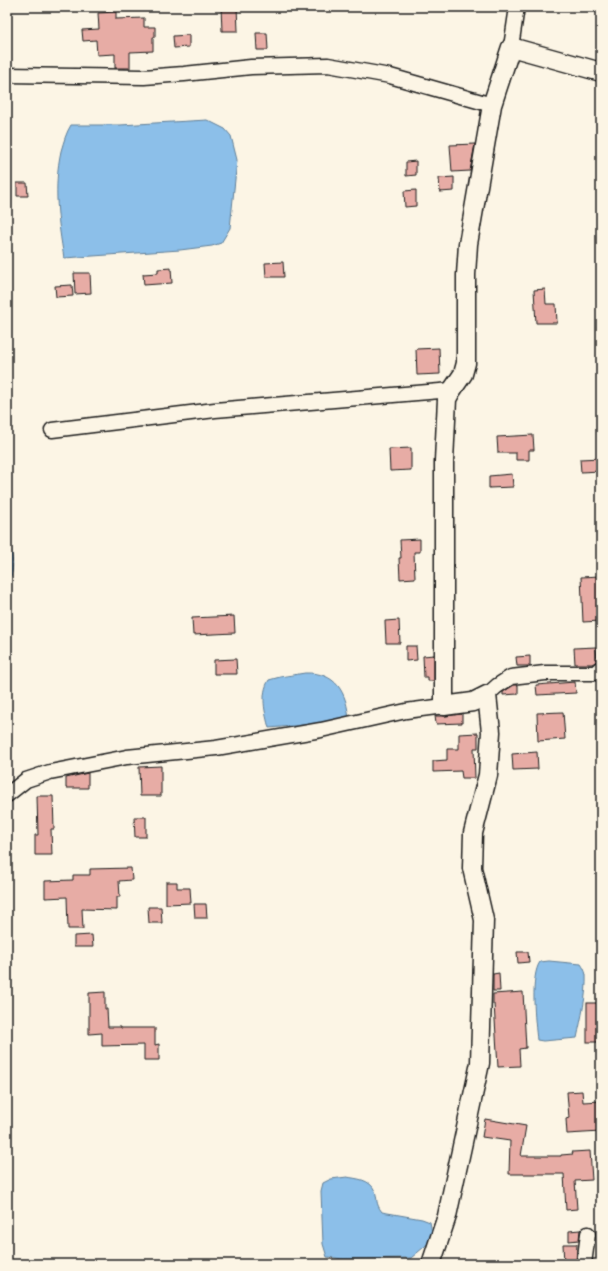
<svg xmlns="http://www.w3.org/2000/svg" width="608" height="1271" viewBox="0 0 608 1271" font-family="Itim,sans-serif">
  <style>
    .water { fill: #8cbfe9; stroke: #5f7e97 }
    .building { fill: #e7aca5; stroke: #1c1c1c }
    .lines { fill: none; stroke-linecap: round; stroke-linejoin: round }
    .minor-casing { stroke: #1c1c1c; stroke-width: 17 }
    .tertiary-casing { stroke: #1c1c1c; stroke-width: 21 }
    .minor { stroke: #fcf5e5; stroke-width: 14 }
    .tertiary { stroke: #fcf5e5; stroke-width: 18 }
  </style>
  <rect width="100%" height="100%" fill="#fcf5e5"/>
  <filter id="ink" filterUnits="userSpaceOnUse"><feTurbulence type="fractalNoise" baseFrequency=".025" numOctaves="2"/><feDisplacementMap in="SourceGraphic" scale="8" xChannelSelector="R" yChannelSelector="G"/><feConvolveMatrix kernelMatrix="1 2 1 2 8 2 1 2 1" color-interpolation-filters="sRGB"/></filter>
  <g filter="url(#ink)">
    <!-- water -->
    <g class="water">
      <path d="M 207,120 L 225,129 L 231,136 L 237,160 L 230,228 L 221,243 L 212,246 L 180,250 L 64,258 C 58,221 53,188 61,151 C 64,141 66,133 71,125 L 120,125 Z"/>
      <path d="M 7,532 C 10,546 18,571 7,583 Z"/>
      <path d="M 305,673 C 336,672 347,692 349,721 L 269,728 C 265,713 260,694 269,680 L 280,677 Z"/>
      <path d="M 549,961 L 581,964 C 583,967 585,970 586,975 C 587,994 581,1019 577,1038 L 543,1041 L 537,1040 C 535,1022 530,976 540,962 Z"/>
      <path d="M 347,1177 C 357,1179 370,1179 375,1191 C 378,1200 375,1203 382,1212 L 422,1219 L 430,1222 L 432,1233 L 430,1242 L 411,1258 L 343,1259 L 327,1257 L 323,1244 L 321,1191 L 323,1183 L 331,1179 Z"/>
    </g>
    <!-- building -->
    <g class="building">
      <polygon points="221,7 237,7 238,31 222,31"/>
      <polygon points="116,12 116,19 144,18 144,27 155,27 155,37 153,37 153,51 130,52 130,68 115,68 115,54 97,55 96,40 83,41 82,30 99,29 98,13"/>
      <polygon points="256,33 267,33 268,50 257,50"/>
      <polygon points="189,35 189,47 174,48 173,36"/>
      <polygon points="475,144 470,171 452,172 450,145"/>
      <polygon points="416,161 416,175 406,176 406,162"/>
      <polygon points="454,177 454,191 440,192 439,178"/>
      <polygon points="17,183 27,183 28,196 17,196"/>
      <polygon points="416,190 416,206 405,207 404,191"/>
      <polygon points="283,262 284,277 266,277 265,263"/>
      <polygon points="171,268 172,283 144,285 143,274 158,273 158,269"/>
      <polygon points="74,273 90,273 91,293 75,294"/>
      <polygon points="72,285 73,296 56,297 55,286"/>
      <polygon points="545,289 546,304 556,304 557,323 536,323 534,290"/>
      <polygon points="439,348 440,374 417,375 416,349"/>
      <polygon points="533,435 534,450 529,450 529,460 516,460 516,453 498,453 497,437"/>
      <polygon points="411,448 411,470 390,471 389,449"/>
      <polygon points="601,458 601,471 581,472 580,459"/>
      <polygon points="512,474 513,487 489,488 489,476"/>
      <polygon points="420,539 420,552 414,552 415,578 400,579 399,558 401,558 400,540"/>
      <polygon points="600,576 601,595 600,595 601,621 583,622 581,577"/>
      <polygon points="234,616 235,633 193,635 192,618"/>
      <polygon points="399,620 400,643 386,643 385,621"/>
      <polygon points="406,646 416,646 417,660 406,661"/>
      <polygon points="596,647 597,661 592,664 575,664 574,648"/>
      <polygon points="434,655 434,681 428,681 428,677 424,677 423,656"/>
      <polygon points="530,656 530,666 517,666 516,657"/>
      <polygon points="236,659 237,674 214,674 214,660"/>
      <polygon points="575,682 576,693 537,695 536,685"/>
      <polygon points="514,685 518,685 518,694 503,695 503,692"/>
      <polygon points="563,712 565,739 538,741 537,713"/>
      <polygon points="462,714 462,723 436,724 435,716 445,716"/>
      <polygon points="478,733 478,748 474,748 475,778 462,778 461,771 433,772 433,761 447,760 447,749 459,749 459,734"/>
      <polygon points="537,752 538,769 513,770 512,754"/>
      <polygon points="161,766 161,796 140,796 139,767"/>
      <polygon points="88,773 88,788 66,788 66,778"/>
      <polygon points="37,796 53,796 54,829 51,829 52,855 35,855 35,835 38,835"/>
      <polygon points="134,817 146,817 146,837 135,837"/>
      <polygon points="131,868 132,880 119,881 120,897 117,897 117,910 82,909 83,929 68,929 67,897 45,898 45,881 73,880 73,875 90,875 90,869"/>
      <polygon points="166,882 177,882 177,888 190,888 191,903 166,904"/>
      <polygon points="194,904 206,904 207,918 195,918"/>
      <polygon points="148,907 161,907 162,923 149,923"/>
      <polygon points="92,935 93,947 74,947 74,936"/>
      <polygon points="517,952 528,952 529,962 518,963"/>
      <polygon points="499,973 500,991 493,991 493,974"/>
      <polygon points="105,992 105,1009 107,1009 108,1027 121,1027 121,1028 155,1028 155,1045 159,1044 159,1060 144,1060 144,1045 102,1046 102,1033 89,1034 89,993"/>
      <polygon points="523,992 526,1048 519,1049 520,1066 498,1067 494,1004 493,1004 493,994"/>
      <rect x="587" y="1003" width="14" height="39"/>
      <polygon points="582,1091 583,1102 601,1101 601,1132 567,1134 566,1119 569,1118 567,1092"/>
      <polygon points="485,1119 526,1126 521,1156 561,1156 561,1155 573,1154 572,1152 590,1151 592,1180 575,1181 577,1209 566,1210 564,1174 509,1174 510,1141 482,1137"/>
      <polygon points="580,1230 579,1240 569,1241 569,1231"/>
      <polygon points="563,1244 577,1244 576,1264 564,1264"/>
    </g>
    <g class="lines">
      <!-- minor casing -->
      <g class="minor-casing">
        <g id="minor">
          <polyline points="511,47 517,7"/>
          <polyline points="7,75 144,77 184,74 251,67 328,65 390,76 492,105"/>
          <polyline points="52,430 215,410 452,390"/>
          <polyline points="487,695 497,686 511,677 545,673 595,673 601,668"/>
          <polyline points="7,795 26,780 50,772 127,757 216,748 321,730 406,711 444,706"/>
          <polyline points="584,1264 588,1234"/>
        </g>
      </g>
      <!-- tertiary casing -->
      <g class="tertiary-casing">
        <polyline id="tertiary" points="431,1264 447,1216 480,1063 484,920 472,868 473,833 488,775 491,732 487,695 473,702 444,706 444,461 447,399 452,390 463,374 466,363 466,275 468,244 492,105 511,47 601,72"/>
      </g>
      <!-- minor -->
      <use href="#minor" class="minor"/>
      <!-- tertiary -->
      <use href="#tertiary" class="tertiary"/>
    </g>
  </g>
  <!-- margin -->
  <rect width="608" height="1271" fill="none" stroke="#fcf5e5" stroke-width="24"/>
  <rect x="12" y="12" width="584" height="1247" fill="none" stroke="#1c1c1c" stroke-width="1.5" filter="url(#ink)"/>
</svg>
